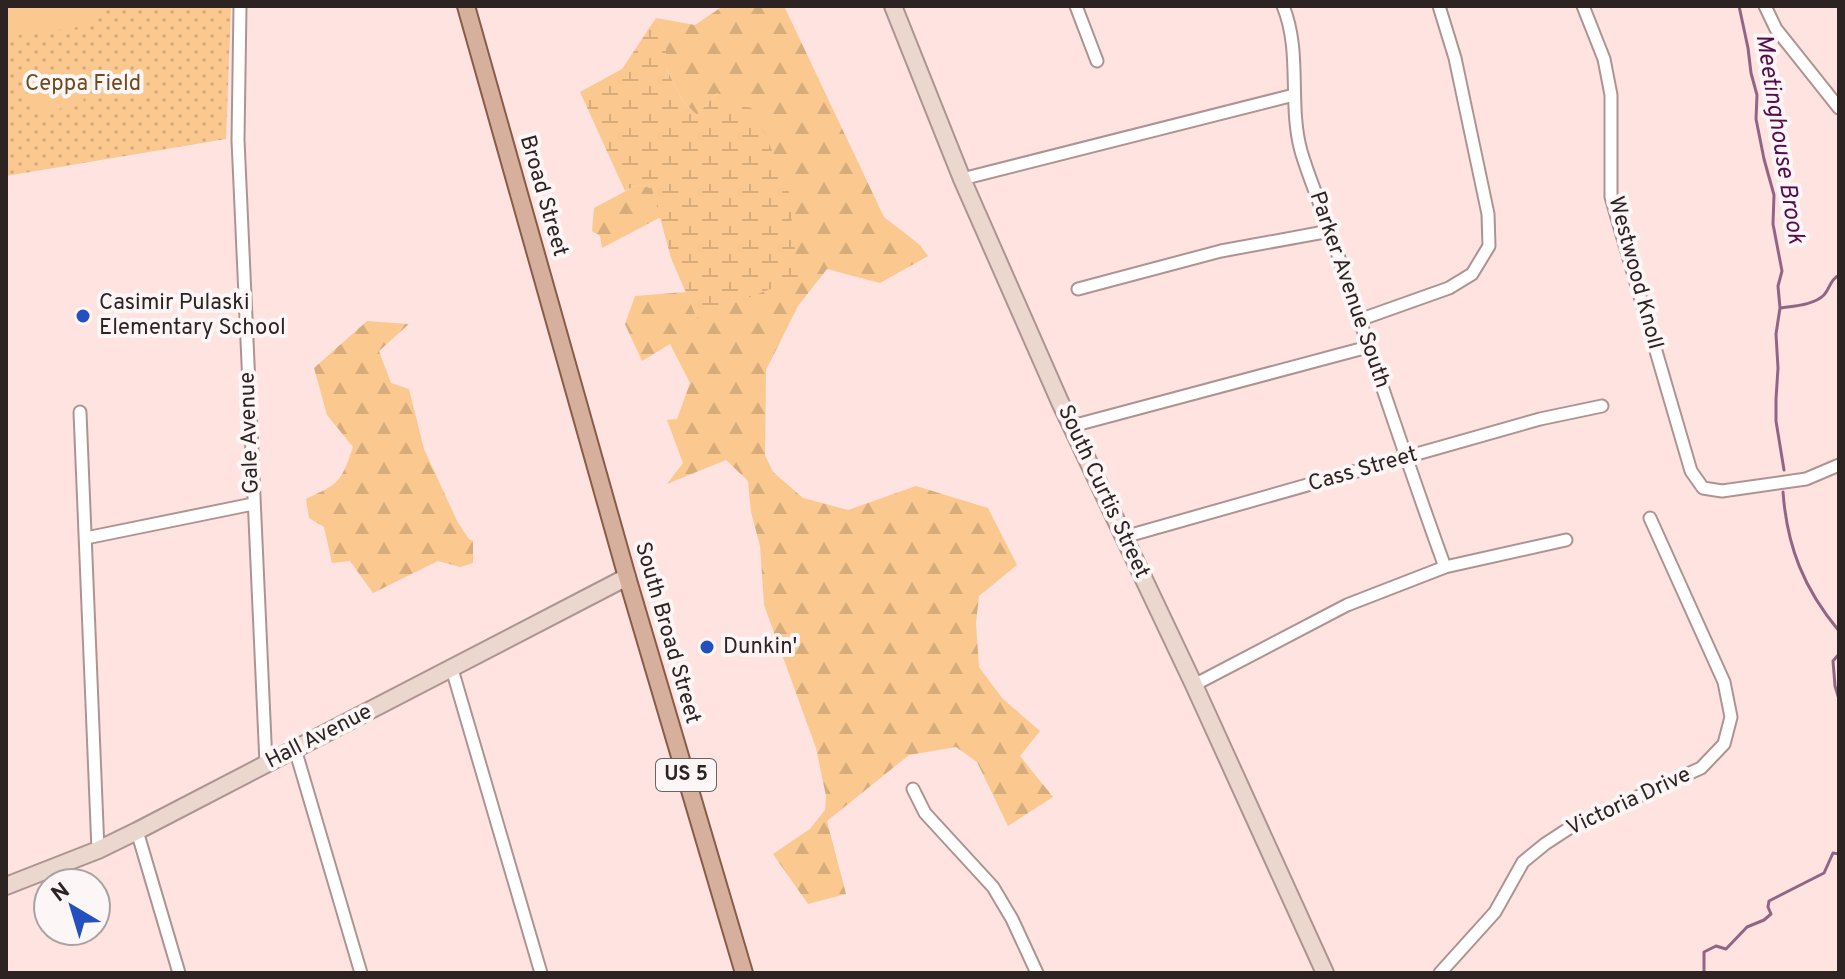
<svg xmlns="http://www.w3.org/2000/svg" width="1845" height="979" viewBox="0 0 1845 979" font-family="Overpass,sans-serif">
  <style>
    .grass { fill: url(#grass-dots) }
    .forest { fill: url(#forest-firs) }
    .wetland { fill: url(#wetland-marsh) }
    .pitch { fill: #fbc88f }
    .lines { fill: none; stroke-linecap: round; stroke-linejoin: round }
    .stream { stroke: #926586; stroke-width: 3 }
    .street-casing { stroke: #ad9493; stroke-width: 15 }
    .secondary-casing { stroke: #ad9493; stroke-width: 20 }
    .primary-casing { stroke: #895c48; stroke-width: 20 }
    .street { stroke: #fff; stroke-width: 11 }
    .secondary { stroke: #ebd7ce; stroke-width: 16 }
    .primary { stroke: #d6b09d; stroke-width: 16 }
    .poi-dot { fill: #2350be; stroke: #fcf6f6; stroke-width: 3 }
    .labels { text-anchor: middle; dominant-baseline: central; stroke-width: 8; stroke-linejoin: round; paint-order: stroke }
    .shield { fill: #fcf6f6; stroke: #6b6262; stroke-width: 2 }
    .shield-label { font-size: 20px; font-weight: bold; fill: #2d2323 }
    .park-label { font-size: 22px; fill: #6e4b1e; stroke: #fcf6f6 }
    .street-label { font-size: 22px; fill: #2d2323; stroke: #fcf6f6 }
    .poi-label { font-size: 22px; fill: #2d2323; stroke: #fcf6f6; text-anchor: start }
    .water-label { font-size: 24px; font-style: italic; fill: #560b4c; stroke: #fcf6f6 }
  </style>
  <defs>
    <pattern id="grass-dots" width="8" height="8" patternUnits="userSpaceOnUse" patternTransform="scale(2)"><rect width="8" height="8" fill="#fbc88f"/><path d="M2 2h.1M6 6h.1" fill="none" stroke="#d7ac7b" stroke-width="1.8" stroke-linecap="round"/></pattern>
    <pattern id="forest-firs" width="22" height="20" patternUnits="userSpaceOnUse" patternTransform="scale(2)"><rect width="22" height="20" fill="#fbc88f"/><path d="M5 1l3.5 6h-7zM16 11l3.5 6h-7z" fill="#d7ac7b"/></pattern>
    <pattern id="wetland-marsh" width="20" height="14" patternUnits="userSpaceOnUse" patternTransform="scale(2)"><rect width="20" height="14" fill="#fbc88f"/><path d="M1 5h8M5 5V1M11 12h8M15 12V8" fill="none" stroke="#d7ac7b"/></pattern>
  </defs>
  <rect width="100%" height="100%" fill="#fee3e1"/>
  <!-- grass -->
  <polygon class="grass" points="6,6 231,6 226,139 6,176"/>
  <!-- forest -->
  <g class="forest">
    <polygon points="723,6 784,6 884,217 920,245 928,256 880,283 827,269 798,306 766,370 765,455 773,472 803,498 848,510 916,486 988,508 1017,565 979,596 976,623 979,667 1002,698 1040,731 1020,756 1053,797 1008,826 977,762 956,747 909,755 827,821 846,894 808,904 773,854 810,829 825,810 826,796 816,748 764,605 760,546 751,512 748,481 726,460 667,484 683,463 667,420 677,419 690,383 670,344 642,361 625,324 635,296 686,292 697,318 717,93 697,115 683,102 666,68 666,34 656,18 695,25"/>
    <polygon points="637,185 652,188 661,217 602,248 600,236 592,231 594,208"/>
    <path d="M 367,321 L 409,324 L 379,351 L 391,383 L 409,389 L 424,449 L 458,523 L 469,539 L 473,541 L 473,563 L 460,567 L 438,561 L 373,593 L 350,561 L 332,563 L 324,527 L 309,518 L 306,499 C 340,483 341,482 353,447 L 327,415 L 314,368 Z"/>
  </g>
  <!-- wetland -->
  <polygon class="wetland" points="656,18 666,34 666,68 683,102 697,115 717,93 753,109 788,185 798,278 697,318 671,258 652,188 637,185 625,191 580,92 622,69"/>
  <!-- pitch -->
  <g class="pitch">
    <polygon points="6,6 106,6 106,9 92,25 6,37"/>
    <polygon points="78,70 84,104 32,114 26,80"/>
  </g>
  <g class="lines">
    <!-- stream -->
    <g class="stream">
      <polyline points="1739,6 1748,48 1751,73 1757,95 1756,119 1764,159 1774,195 1773,224 1782,271 1778,286 1780,308 1776,334 1778,368 1776,399 1776,421 1784,470"/>
      <path d="M 1781,308 C 1794,306 1814,305 1824,295 C 1831,287 1829,281 1839,275"/>
      <path d="M 1783,492 C 1787,547 1804,589 1839,631"/>
      <polyline points="1839,654 1833,661 1835,686 1839,699"/>
      <polyline points="1704,973 1704,952 1716,946 1726,949 1747,927 1764,920 1771,914 1768,907 1769,901 1824,873 1833,853 1839,854"/>
    </g>
    <!-- street casing -->
    <g class="street-casing">
      <g id="street">
        <polyline points="240,6 238,140 266,764"/>
        <polyline points="1076,6 1097,61"/>
        <path d="M 1283,6 C 1302,52 1288,104 1301,151 C 1310,182 1324,212 1334,243 C 1370,351 1406,460 1445,567"/>
        <polyline points="1583,6 1604,59 1611,95 1611,197 1691,471 1703,488 1722,491 1806,479 1839,465"/>
        <polyline points="1765,6 1776,29 1839,108"/>
        <polyline points="962,179 1294,95"/>
        <polyline points="1078,289 1221,251 1330,231"/>
        <polyline points="1359,320 1449,288 1472,274 1489,246 1488,214 1455,58 1439,6"/>
        <polyline points="80,412 98,850"/>
        <polyline points="1072,426 1368,347"/>
        <polyline points="1124,537 1540,419 1602,406"/>
        <polyline points="86,538 253,504"/>
        <polyline points="452,669 541,973"/>
        <polyline points="1194,685 1347,605 1445,567 1566,540"/>
        <polyline points="295,749 361,973"/>
        <polyline points="913,789 925,813 993,887 1012,919 1037,973"/>
        <polyline points="137,831 179,973"/>
        <polyline points="1440,973 1495,912 1523,862 1545,844 1571,827 1701,768 1724,744 1731,717 1724,682 1650,518"/>
      </g>
    </g>
    <!-- secondary casing -->
    <g class="secondary-casing">
      <g id="secondary">
        <polyline points="893,6 962,179 1060,402 1194,685 1325,973"/>
        <polyline points="6,886 98,850 137,831 627,577"/>
      </g>
    </g>
    <!-- primary casing -->
    <g class="primary-casing">
      <polyline id="primary" points="466,6 627,577 744,973"/>
    </g>
    <!-- street -->
    <use href="#street" class="street"/>
    <!-- secondary -->
    <use href="#secondary" class="secondary"/>
    <!-- primary -->
    <use href="#primary" class="primary"/>
  </g>
  <!-- markers -->
  <g class="poi-dot">
    <circle cx="83" cy="316" r="8"/>
    <circle cx="707" cy="647" r="8"/>
  </g>
  <g class="labels">
    <!-- shield labels -->
    <rect class="shield" x="656" y="759" width="60" height="32" rx="6"/>
    <g class="shield-label">
      <text x="686" y="775">US 5</text>
    </g>
    <!-- park labels -->
    <g class="park-label">
      <text x="83" y="84">Ceppa Field</text>
    </g>
    <!-- street labels -->
    <g class="street-label">
      <text transform="translate(543 196) rotate(74)">Broad Street</text>
      <text transform="translate(1635 273) rotate(75)">Westwood Knoll</text>
      <text transform="translate(1349 290) rotate(71)">Parker Avenue South</text>
      <text transform="translate(250 433) rotate(-92)">Gale Avenue</text>
      <text transform="translate(1363 470) rotate(-16)">Cass Street</text>
      <text transform="translate(1103 492) rotate(65)">South Curtis Street</text>
      <text transform="translate(667 633) rotate(74)">South Broad Street</text>
      <text transform="translate(319 737) rotate(-27)">Hall Avenue</text>
      <text transform="translate(1629 802) rotate(-25)">Victoria Drive</text>
    </g>
    <!-- poi labels -->
    <g class="poi-label">
      <text x="99" y="303">Casimir Pulaski<tspan x="99" dy="25">Elementary School</tspan></text>
      <text x="723" y="647">Dunkin'</text>
    </g>
    <!-- water labels -->
    <g class="water-label">
      <text transform="translate(1779 139) rotate(81)">Meetinghouse Brook</text>
    </g>
  </g>
  <!-- border -->
  <rect width="1845" height="979" fill="none" stroke="#2d2323" stroke-width="16"/>
  <!-- north arrow -->
  <g transform="translate(72 907) rotate(322)"><circle r="38" fill="#fcf6f6" stroke="#a9a2a2" stroke-width="2"/>
  <path d="M0-6L14 30L0 20L-14 30Z" fill="#2350be"/>
  <text y="-12" font-size="22" font-weight="bold" text-anchor="middle" fill="#2d2323">N</text>
  </g>
</svg>
